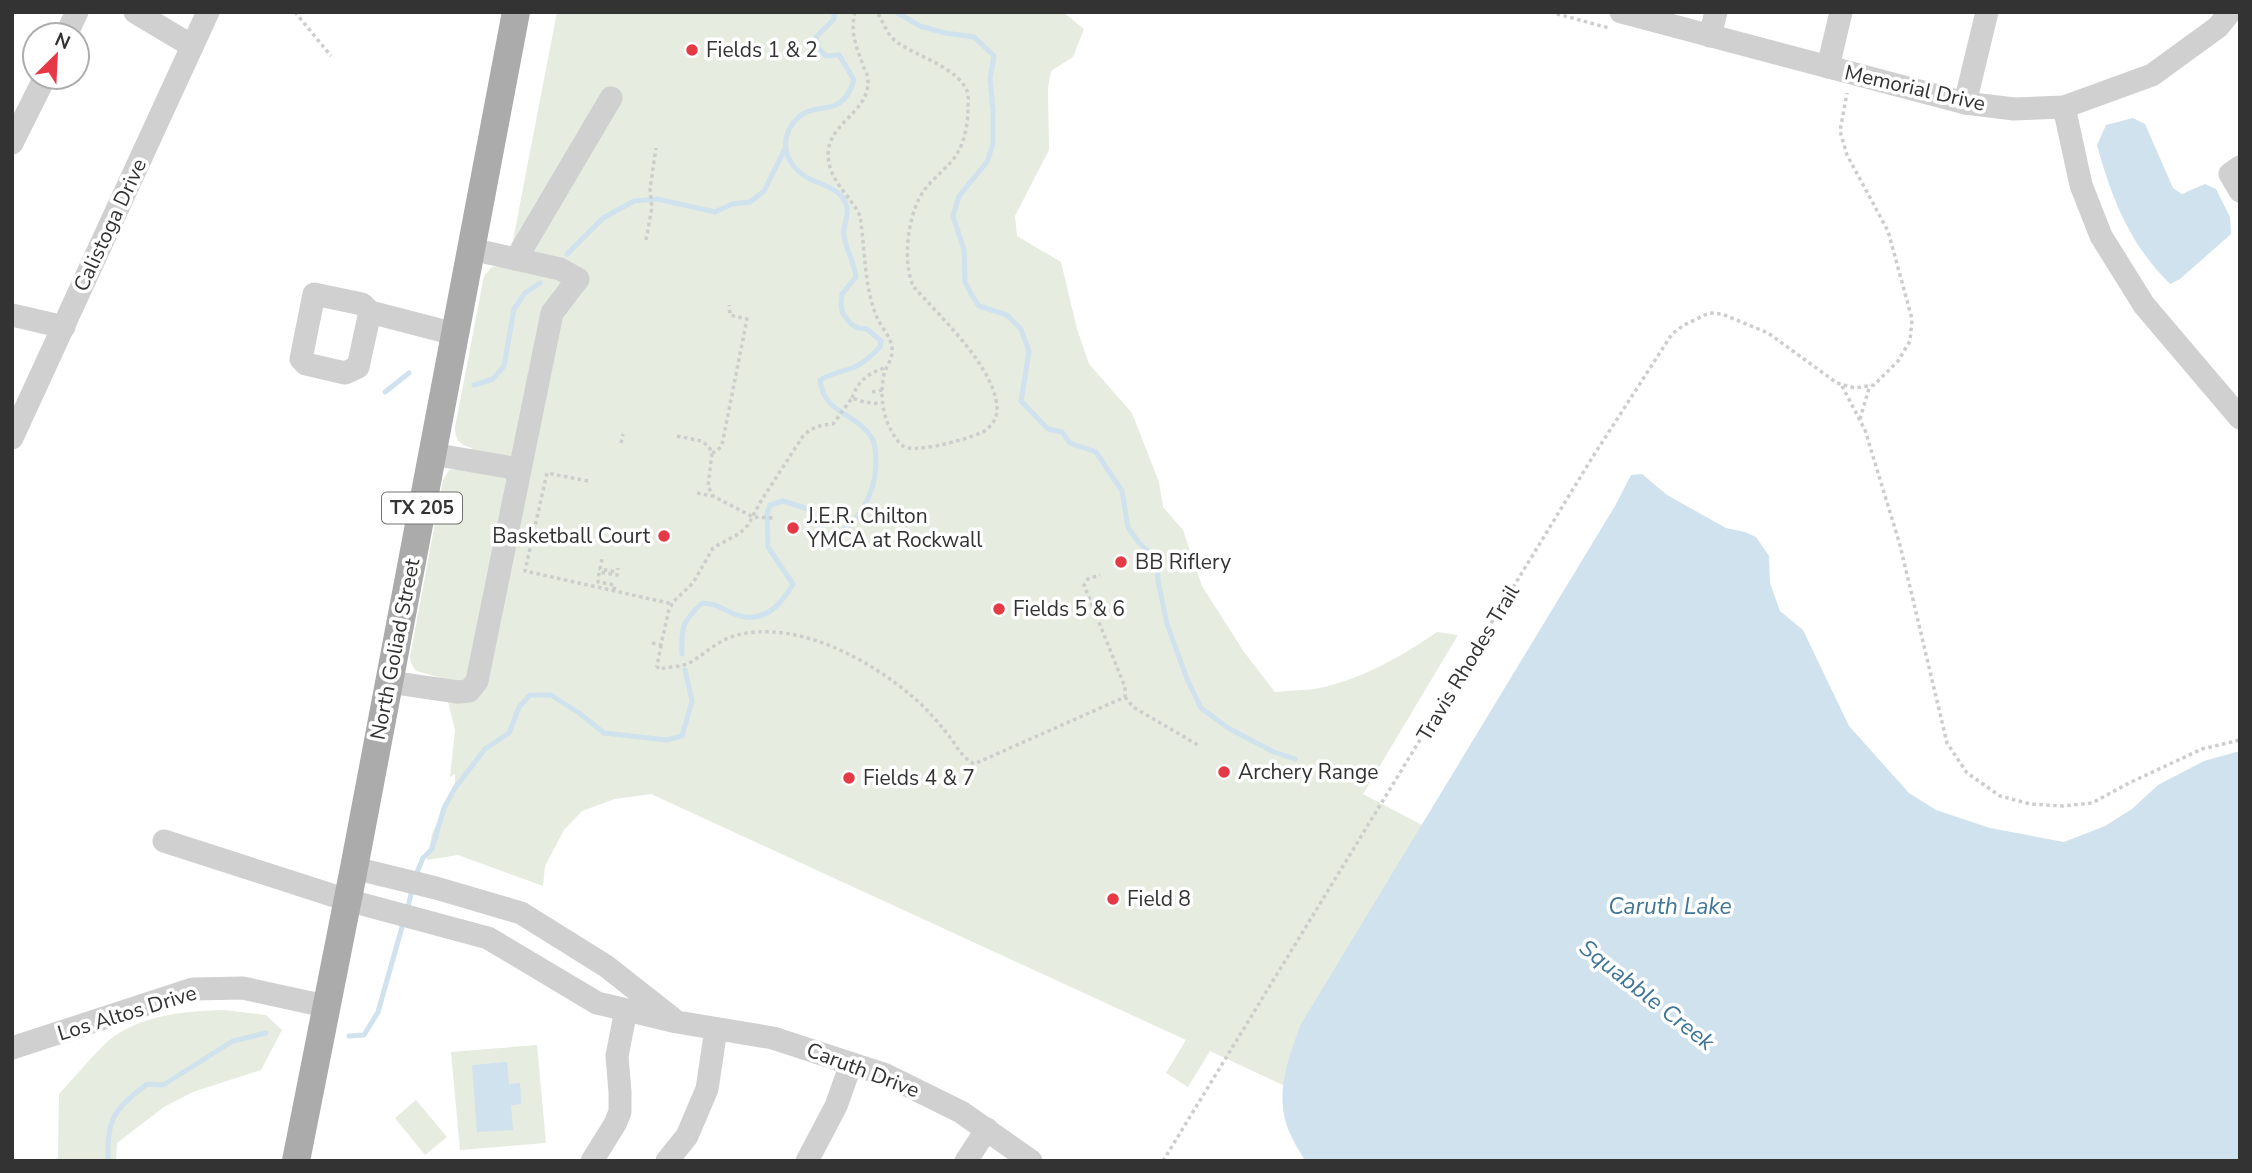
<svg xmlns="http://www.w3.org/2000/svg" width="2252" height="1173" viewBox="0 0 2252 1173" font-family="'Nunito Sans',sans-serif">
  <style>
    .green { fill: #e6ecdf }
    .water { fill: #cfe2ee }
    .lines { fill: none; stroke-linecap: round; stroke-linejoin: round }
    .stream { stroke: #cfe2ee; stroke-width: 5 }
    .path { stroke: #cdcdcd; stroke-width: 3.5; stroke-dasharray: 3.5 3.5; stroke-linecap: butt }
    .minor { stroke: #d0d0d0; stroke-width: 23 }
    .major { stroke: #ababab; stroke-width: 28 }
    .poi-dot { fill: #e63946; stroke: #fff; stroke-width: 2.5 }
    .labels { text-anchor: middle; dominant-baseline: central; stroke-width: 7; stroke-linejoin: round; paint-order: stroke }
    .shield { fill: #fff; stroke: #707070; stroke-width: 2 }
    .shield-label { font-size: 19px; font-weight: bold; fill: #333 }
    .poi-label { font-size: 21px; fill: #333; stroke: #fff; text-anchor: start }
    .street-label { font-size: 21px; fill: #333; stroke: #fff }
    .water-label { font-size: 23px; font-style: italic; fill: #3f7597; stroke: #fff }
  </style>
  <rect width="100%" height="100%" fill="#fff"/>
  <!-- green -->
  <g class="green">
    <path d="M 557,12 L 1063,12 L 1084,29 L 1073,57 L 1051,71 L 1048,88 L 1049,150 L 1015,216 L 1017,236 L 1061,262 L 1077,329 L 1089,364 L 1132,413 L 1159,482 L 1163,507 L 1183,530 L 1202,586 L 1244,652 L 1275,692 C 1291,690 1309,691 1324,687 C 1366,677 1402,656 1437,632 L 1458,635 L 1363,794 L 1424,826 L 1298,1092 L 1210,1051 L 1188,1087 L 1166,1073 L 1186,1040 L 651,794 L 615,799 L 582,811 L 564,830 L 545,866 L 543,886 L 458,855 L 427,860 L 432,834 L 455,782 L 455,774 L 450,777 L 455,730 L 442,678 L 416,671 L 411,663 L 410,657 L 443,480 L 449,470 L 469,467 L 472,448 C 459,445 455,439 455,427 L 484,276 L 492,267 L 508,266 Z"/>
    <path d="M 224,1010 L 266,1015 L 282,1030 L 261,1070 L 193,1092 L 164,1107 L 117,1143 L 116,1161 L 54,1161 L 58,1157 L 59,1094 C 75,1077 91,1057 108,1041 C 139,1015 185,1011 224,1010 Z"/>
    <polygon points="537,1045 546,1143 460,1150 451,1052"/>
    <polygon points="416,1100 447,1137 425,1155 395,1118"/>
  </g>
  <!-- water -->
  <g class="water">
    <path d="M 2133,118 L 2145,124 L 2173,188 L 2182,194 L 2205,184 L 2216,189 L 2230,217 L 2231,234 L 2180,279 L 2170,284 C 2129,243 2112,199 2097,145 L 2106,125 Z"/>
    <path d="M 1642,474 L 1667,495 L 1726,528 L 1745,532 L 1756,537 L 1769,556 L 1770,583 L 1780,611 L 1803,630 L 1849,726 L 1909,793 L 1936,810 L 1990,828 L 2064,842 L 2105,826 L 2132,809 L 2158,785 L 2204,761 L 2240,751 L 2240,1161 L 1305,1161 C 1299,1150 1291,1138 1287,1126 C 1275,1092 1289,1056 1301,1024 L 1615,506 L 1631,475 Z"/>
    <polygon points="507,1062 509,1084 520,1083 521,1104 511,1105 513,1130 477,1132 472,1065"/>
  </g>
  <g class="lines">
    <!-- stream -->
    <g class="stream">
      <polyline points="896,12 920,26 945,33 974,37 994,56 990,79 993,111 993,144 987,162 959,196 953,216 964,250 965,282 973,297 979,306 1007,315 1021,329 1029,351 1021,401 1048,429 1062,432 1070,443 1096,452 1122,491 1128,527 1139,543 1157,559 1158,581 1167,624 1187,679 1201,708 1228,728 1274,752 1295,759"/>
      <polyline points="567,254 603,218 634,201 657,199 715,212 732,204 750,202 764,191 785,149"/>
      <polyline points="474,385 493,379 504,366 514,309 525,293 540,283"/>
      <polyline points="385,392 409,373"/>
      <path d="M 682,654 C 681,627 682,622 702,603 C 721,605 718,607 734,614 C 761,625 780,607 793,584 L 768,547 L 767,514 L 770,505 L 783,501 L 811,510 L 823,531 L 831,539 C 858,523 875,496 876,464 C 876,456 876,445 872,438 C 856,412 824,415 820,380 C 830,374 841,372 852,368 C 863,364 872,355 880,347 L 881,341 L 867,329 L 858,328 L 851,324 L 843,314 L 841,306 L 842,294 L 856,277 C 854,262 846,250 844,235 C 843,229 846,221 847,214 C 849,193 829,187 812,180 C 785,168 775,137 800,116 C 811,107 824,110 836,105 C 846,100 851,90 854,80 L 839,55 L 826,56 L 819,49 L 816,37 L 834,19 L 834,12"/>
      <polyline points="415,877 423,858 432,849 444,808 455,788 485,749 509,733 519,707 530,695 551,695 579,713 604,733 667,740 682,736 692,701 685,670"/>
      <polyline points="407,911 412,890"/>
      <polyline points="349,1036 364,1035 378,1012 404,920"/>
      <path d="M 108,1161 C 107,1117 114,1110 147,1084 L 163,1085 L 233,1041 L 266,1033"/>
    </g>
    <!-- path -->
    <g class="path">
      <polyline points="295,12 331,56"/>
      <path d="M 855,12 C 850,32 856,46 863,65 C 864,70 868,74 868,80 C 870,117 815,125 831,170 C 837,187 852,199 860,216 C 865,248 864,285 876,315 C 881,329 894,338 892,354 C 891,361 886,367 884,374 C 879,398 883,420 897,440 C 900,444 904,448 909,448 C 922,451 975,438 986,430 C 992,425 996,419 997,412 C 999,370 939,316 913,286 C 902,259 908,212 925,189 C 933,179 943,171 951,162 C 964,148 968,125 968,107 C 968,102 969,95 967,91 C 958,68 917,56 898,43 C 886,34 884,23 877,12"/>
      <polyline points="1550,12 1609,28"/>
      <polyline points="646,240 652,208 650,189 656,148"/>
      <polyline points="1842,386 1865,430 1900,545 1947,743 1967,773 2000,796 2030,804 2063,806 2092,803 2129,783 2202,749 2240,740"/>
      <polyline points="872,392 882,390"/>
      <path d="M 852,398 C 858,380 869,373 887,367"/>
      <polyline points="1860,419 1870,385"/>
      <polyline points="677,436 702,441 709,447 712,453 708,486 713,496 753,517 775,518"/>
      <polyline points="621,443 623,434"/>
      <polyline points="712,453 717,451 722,445 747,319 730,315 729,305"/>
      <polyline points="588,481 547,473 525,571 673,604"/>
      <polyline points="697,493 712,496"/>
      <polyline points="602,559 600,569 617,572"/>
      <polyline points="614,590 615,585 598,582 599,572 617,575 618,568"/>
      <path d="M 652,643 L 661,645 L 669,609 L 674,601 L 693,583 L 713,548 L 740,533 L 748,525 L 761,501 L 803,436 C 812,427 820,425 833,424 L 852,398 L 864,402 L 881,404"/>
      <path d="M 661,645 L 657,666 L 659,669 C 669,667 682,667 691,662 C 706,653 718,640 737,635 C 797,620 869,659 913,697 C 925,707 936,720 946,732 C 956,744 960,756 974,764 L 1125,697 L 1125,687 L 1084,585 L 1088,579 L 1100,575"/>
      <polyline points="1125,697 1133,707 1198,745"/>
      <polyline points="1163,1161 1592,458 1672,334 1684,325 1709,313 1722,314 1768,333 1837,383 1855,388 1874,385 1898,361 1910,341 1912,319 1888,231 1847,155 1840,131 1847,93"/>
    </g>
    <!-- minor -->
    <g class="minor">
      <polyline points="135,12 192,46"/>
      <polyline points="1621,12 1965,103 2014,109 2064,107 2152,75 2218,27 2230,12"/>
      <polyline points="66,35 77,12"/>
      <polyline points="1710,36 1716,12"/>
      <polyline points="1828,67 1841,12"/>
      <polyline points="1965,103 1987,12"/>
      <polyline points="2064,107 2081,185 2101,236 2144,305 2240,418"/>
      <polyline points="12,143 45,77"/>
      <polyline points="2240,167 2230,174 2240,191"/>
      <polyline points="516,259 611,98"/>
      <polyline points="370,312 358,367 345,373 306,364 301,359 314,294 362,304 370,312 455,334"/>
      <polyline points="12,315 64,327"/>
      <polyline points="12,438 208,12"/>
      <polyline points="432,454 519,469"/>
      <polyline points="389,682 458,692 469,691 477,681 552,313 578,279 560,269 471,249"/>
      <polyline points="164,841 347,900 488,938 597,1003 677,1022 773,1038 886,1075 961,1112 1031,1161"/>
      <polyline points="354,868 436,888 521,913 606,966 672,1018"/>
      <polyline points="12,1048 193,989 243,988 325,1006"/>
      <polyline points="592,1161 615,1124 620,1112 620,1092 617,1056 626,1010"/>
      <polyline points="667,1161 687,1136 707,1089 716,1029"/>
      <polyline points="807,1161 836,1106 851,1064"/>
      <polyline points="966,1161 987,1129"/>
    </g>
    <!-- major -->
    <polyline class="major" points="296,1161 354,868 516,12"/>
  </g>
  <!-- markers -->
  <g class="poi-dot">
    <circle cx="692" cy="50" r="7"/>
    <circle cx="793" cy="528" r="7"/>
    <circle cx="664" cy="536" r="7"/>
    <circle cx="1121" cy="562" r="7"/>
    <circle cx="999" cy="609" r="7"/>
    <circle cx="1224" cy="772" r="7"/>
    <circle cx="849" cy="778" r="7"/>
    <circle cx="1113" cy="899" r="7"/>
  </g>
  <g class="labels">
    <!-- shield labels -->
    <rect class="shield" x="382" y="492.5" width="80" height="31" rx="5"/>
    <g class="shield-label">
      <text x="422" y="508">TX 205</text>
    </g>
    <!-- poi labels -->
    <g class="poi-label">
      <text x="706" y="50">Fields 1 &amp; 2</text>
      <text x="807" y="516">J.E.R. Chilton<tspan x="807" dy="24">YMCA at Rockwall</tspan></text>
      <text x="650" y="536" text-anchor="end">Basketball Court</text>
      <text x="1135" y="562">BB Riflery</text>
      <text x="1013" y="609">Fields 5 &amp; 6</text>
      <text x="1238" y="772">Archery Range</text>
      <text x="863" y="778">Fields 4 &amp; 7</text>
      <text x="1127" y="899">Field 8</text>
    </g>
    <!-- street labels -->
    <g class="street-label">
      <text transform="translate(1915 88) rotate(13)">Memorial Drive</text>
      <text transform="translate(110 225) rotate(-65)">Calistoga Drive</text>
      <text transform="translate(395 649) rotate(-79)">North Goliad Street</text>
      <text transform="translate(1468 663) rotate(-59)">Travis Rhodes Trail</text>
      <text transform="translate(127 1013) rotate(-17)">Los Altos Drive</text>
      <text transform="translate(863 1070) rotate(21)">Caruth Drive</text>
    </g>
    <!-- water labels -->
    <g class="water-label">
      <text x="1670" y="906">Caruth Lake</text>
      <text transform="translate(1647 995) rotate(38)">Squabble Creek</text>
    </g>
  </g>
  <!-- border -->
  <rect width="2252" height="1173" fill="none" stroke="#333333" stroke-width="28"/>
  <!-- north arrow -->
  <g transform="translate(56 56) rotate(24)"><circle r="33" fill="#ffffff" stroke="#adadad" stroke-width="2"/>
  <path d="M0-5L12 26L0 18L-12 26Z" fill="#e63946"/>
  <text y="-10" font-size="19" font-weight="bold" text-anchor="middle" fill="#333333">N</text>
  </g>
</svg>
